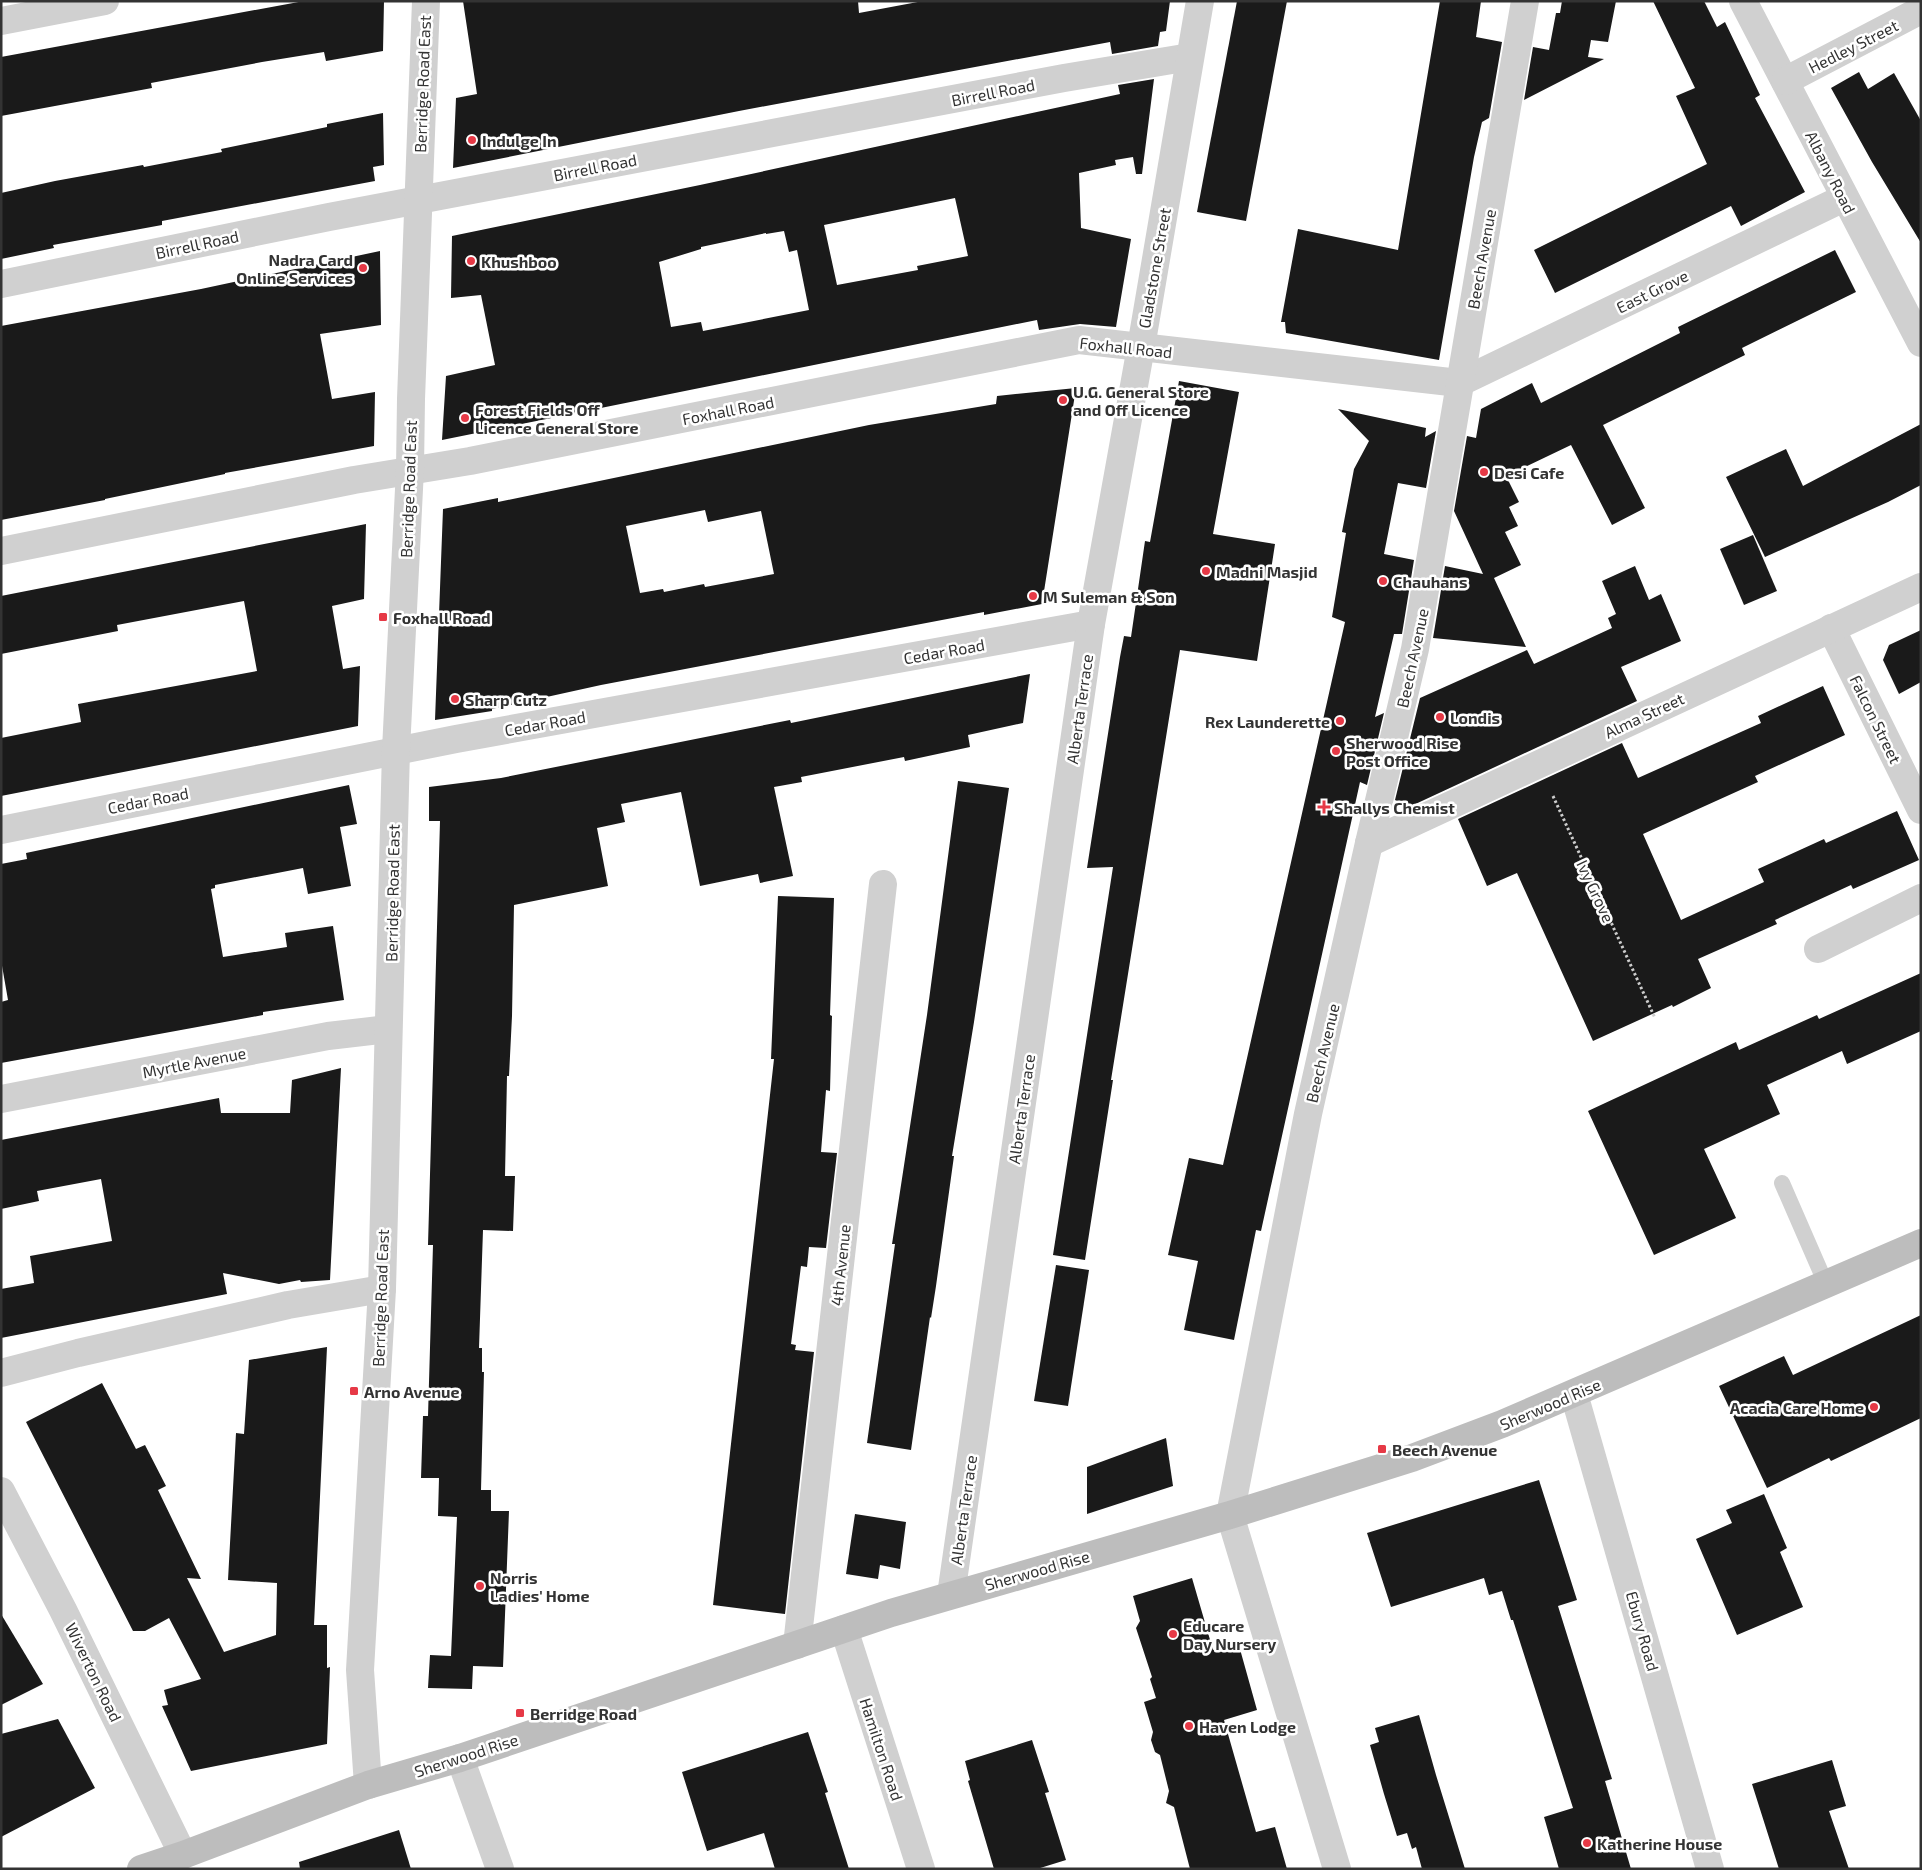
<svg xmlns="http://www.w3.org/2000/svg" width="1922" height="1870" viewBox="0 0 1922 1870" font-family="'Exo 2',sans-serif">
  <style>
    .building { fill: #1a1a1a; fill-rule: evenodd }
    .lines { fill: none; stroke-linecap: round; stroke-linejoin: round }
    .path { stroke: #cdcdcd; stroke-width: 3; stroke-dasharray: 2.5 2.5; stroke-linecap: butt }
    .service { stroke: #d0d0d0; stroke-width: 16 }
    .minor { stroke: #d0d0d0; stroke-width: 28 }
    .secondary { stroke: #bdbdbd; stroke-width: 28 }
    .poi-dot { fill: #e63946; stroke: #fff; stroke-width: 2 }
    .labels { text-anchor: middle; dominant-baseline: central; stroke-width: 5; stroke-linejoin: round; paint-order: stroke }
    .street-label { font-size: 16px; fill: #333; stroke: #fff }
    .poi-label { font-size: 16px; font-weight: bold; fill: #333; stroke: #fff; text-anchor: start }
  </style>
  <rect width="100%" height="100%" fill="#fff"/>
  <!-- building -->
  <g class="building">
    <polygon points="304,1 384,1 383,51 326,61 324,52 262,62 151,83 152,88 1,116 1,57"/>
    <polygon points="463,1 858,1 859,13 923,1 1170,1 1166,31 1160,32 1158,46 1112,54 1110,42 739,111 453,168 456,98 477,94"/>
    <polygon points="1237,1 1287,1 1246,221 1197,212"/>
    <polygon points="1440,1 1481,1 1476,37 1502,42 1489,118 1482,122 1474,157 1439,360 1286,333 1285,322 1281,322 1298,229 1398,250"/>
    <polygon points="1562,1 1616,1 1608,42 1591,40 1588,57 1604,59 1524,100 1533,47 1549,50 1556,13 1560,13"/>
    <polygon points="1653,1 1704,1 1717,27 1725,22 1760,95 1755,98 1805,192 1741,226 1731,206 1555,293 1534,250 1707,164 1676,96 1695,88"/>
    <polygon points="1859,72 1868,89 1894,73 1921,121 1921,243 1872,162 1831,88"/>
    <path d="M 1154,79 L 1142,174 L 1136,174 L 1133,157 L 1115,160 L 1116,165 L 1079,173 L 1081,228 L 1131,239 L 1116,327 L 1080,324 L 1039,330 L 1037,320 L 442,440 L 446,376 L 495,365 L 481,295 L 451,298 L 452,236 L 700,185 L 1120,94 L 1118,85 ZM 955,198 L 968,256 L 917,266 L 918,270 L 837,285 L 824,225 ZM 784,231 L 789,252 L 797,250 L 809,310 L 703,331 L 701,322 L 671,327 L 659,262 L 701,249 L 701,247 L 766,233 L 766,234 Z"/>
    <polygon points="383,113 384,165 373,167 375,181 162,221 162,225 53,245 54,248 1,259 1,193 55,181 143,165 144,167 222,152 221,149 327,127 327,124"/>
    <polygon points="1835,250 1856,292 1742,348 1745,355 1603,425 1645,508 1612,525 1571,445 1506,476 1519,502 1509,507 1518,526 1505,532 1521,565 1494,578 1526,647 1433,638 1445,566 1483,574 1454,511 1467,436 1476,438 1481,409 1532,383 1541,403 1680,333 1678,327"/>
    <polygon points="380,251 381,325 320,334 332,399 375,392 374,446 225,473 225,474 105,499 105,500 1,520 1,326 201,289"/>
    <polygon points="1179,381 1239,392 1213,534 1275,544 1257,661 1180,650 1111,1080 1113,1080 1085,1260 1053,1255 1113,867 1087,868 1120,657 1124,636 1131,637 1145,541 1150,542"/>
    <path d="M 1076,388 L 1042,604 L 984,615 L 984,612 L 601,685 L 492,709 L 492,711 L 435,720 L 443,509 L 498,498 L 498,502 L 869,425 L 996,404 L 997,396 ZM 705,510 L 708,522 L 761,511 L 774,574 L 705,587 L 704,584 L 664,592 L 663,589 L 640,593 L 626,526 Z"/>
    <polygon points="1338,409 1426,428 1425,437 1436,431 1426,488 1398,483 1384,554 1414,560 1402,634 1394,634 1375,717 1384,713 1367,785 1360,782 1261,1231 1256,1230 1234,1340 1184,1330 1198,1261 1168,1255 1189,1158 1223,1165 1345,622 1332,617 1346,533 1342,532 1354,469 1369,441"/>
    <polygon points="1921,424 1921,485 1888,502 1765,557 1726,477 1786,449 1803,486"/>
    <polygon points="366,524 364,599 332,606 343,669 360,666 358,726 1,796 1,738 81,722 78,704 257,671 244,601 117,625 118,631 1,654 1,596"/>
    <polygon points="1753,535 1777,591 1744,605 1720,549"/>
    <polygon points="1635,566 1649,600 1661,594 1681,641 1621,667 1637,701 1409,807 1395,800 1420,698 1527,650 1534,664 1612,628 1608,618 1616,614 1602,581"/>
    <polygon points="1921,630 1921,682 1899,694 1883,660 1889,645"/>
    <polygon points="1030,674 1023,723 968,735 970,747 905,761 904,757 801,777 802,782 774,787 793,876 760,883 758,874 700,886 681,792 621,804 625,822 597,828 608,886 514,905 512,1016 509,1076 507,1076 505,1176 515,1176 513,1231 483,1230 479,1348 482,1348 482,1372 484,1372 481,1490 491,1490 491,1511 509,1511 503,1667 473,1666 472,1689 428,1688 430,1655 451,1656 457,1517 438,1516 439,1478 421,1478 423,1416 428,1416 433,1245 428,1245 440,821 429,821 429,787 501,778 790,720 791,723"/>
    <polygon points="1823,686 1845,735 1755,776 1758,782 1643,834 1681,920 1764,882 1758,869 1824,839 1826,843 1897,811 1919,860 1853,889 1851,885 1775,920 1777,924 1698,959 1711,988 1673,1007 1672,1005 1593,1041 1517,873 1487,886 1458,819 1622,743 1638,778 1761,723 1758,716"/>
    <polygon points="958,781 1009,788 974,1022 952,1156 954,1156 936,1286 931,1318 930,1317 911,1450 867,1443 895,1244 892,1244 927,1015"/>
    <polygon points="349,785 357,824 340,827 351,886 308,894 303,868 215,885 215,888 211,889 223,957 287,947 285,933 333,926 344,1000 263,1012 263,1015 1,1063 1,1002 8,1000 1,960 1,864 27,859 26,853"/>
    <polygon points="778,896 834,898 830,1015 832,1016 830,1091 826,1090 821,1152 837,1153 826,1248 809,1247 807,1267 801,1266 791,1344 796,1345 795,1350 814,1352 785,1614 713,1605 774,1059 771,1059"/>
    <polygon points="1921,973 1921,1031 1847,1064 1842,1051 1767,1085 1780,1114 1704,1149 1736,1218 1654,1255 1588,1111 1736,1042 1739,1050 1817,1015 1819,1019"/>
    <polygon points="341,1068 330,1280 301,1282 300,1280 279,1284 223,1273 227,1294 1,1338 1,1289 34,1283 30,1256 112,1241 101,1179 37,1191 39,1201 1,1209 1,1140 219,1098 221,1113 290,1113 292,1080"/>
    <polygon points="1056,1265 1089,1270 1068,1406 1034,1401"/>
    <polygon points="1921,1315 1921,1418 1831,1461 1829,1458 1767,1488 1719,1386 1784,1356 1793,1375"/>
    <polygon points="327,1347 314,1625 327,1625 327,1668 330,1667 327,1744 191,1771 162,1706 168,1705 164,1690 201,1679 169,1618 145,1631 133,1631 26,1422 102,1383 136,1449 145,1445 166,1486 158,1490 201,1579 187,1578 224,1652 276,1635 277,1583 228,1580 236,1433 244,1434 249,1360"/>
    <polygon points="1166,1438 1173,1486 1087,1514 1087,1467"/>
    <polygon points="1539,1480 1577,1600 1558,1606 1612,1779 1605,1781 1631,1869 1559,1869 1544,1817 1573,1808 1513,1620 1511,1620 1502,1591 1489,1595 1484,1578 1391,1607 1367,1533"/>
    <polygon points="1764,1494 1787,1548 1780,1552 1803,1607 1737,1635 1696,1539 1732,1523 1726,1510"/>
    <polygon points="855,1514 906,1522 900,1569 880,1565 878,1579 846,1574"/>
    <polygon points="1192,1578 1213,1650 1238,1642 1257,1710 1224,1720 1256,1832 1275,1827 1287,1869 1190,1869 1174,1807 1166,1803 1169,1791 1160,1755 1155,1752 1151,1740 1153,1732 1144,1702 1156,1698 1150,1679 1152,1677 1136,1628 1140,1621 1133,1596"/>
    <polygon points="1,1614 43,1684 1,1705"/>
    <polygon points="1419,1715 1436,1775 1465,1869 1422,1869 1416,1847 1412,1849 1407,1833 1397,1836 1384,1794 1370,1745 1379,1742 1375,1728"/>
    <polygon points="58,1719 95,1788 1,1837 1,1734"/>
    <polygon points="808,1732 828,1792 825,1793 849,1869 775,1869 764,1833 707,1851 682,1772"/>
    <polygon points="1032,1740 1049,1792 1045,1793 1066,1860 1037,1869 994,1869 968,1781 970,1780 965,1761"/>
    <polygon points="1832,1760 1846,1806 1829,1811 1849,1869 1779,1869 1752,1784"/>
    <polygon points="399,1830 411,1869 300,1869 299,1862"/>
  </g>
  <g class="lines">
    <!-- path -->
    <polyline class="path" points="1553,796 1655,1018"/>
    <!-- service -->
    <polyline class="service" points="1782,1183 1826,1284"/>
    <!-- minor -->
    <g class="minor">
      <polyline points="1743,1 1921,343"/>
      <polyline points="1,21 105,1"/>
      <polyline points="1785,81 1921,10"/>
      <polyline points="1,284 329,217 1064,78 1190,57"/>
      <polyline points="1,551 354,480 470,461 1079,340 1459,383 1844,198"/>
      <polyline points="1831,628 1921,810"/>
      <polyline points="1,830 456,739 1091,624"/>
      <polyline points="1369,843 1921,587"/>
      <polyline points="1818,949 1921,898"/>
      <polyline points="1,1099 328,1036 388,1029"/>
      <polyline points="1,1373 78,1353 288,1305 382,1289"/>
      <polyline points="1574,1394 1710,1869"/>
      <polyline points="1,1491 63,1610 183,1855"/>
      <polyline points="951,1595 1091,624 1141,347 1200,1"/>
      <polyline points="844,1629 921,1869"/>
      <polyline points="797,1645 883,884"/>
      <polyline points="460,1758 500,1869"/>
      <polyline points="368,1785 360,1670 382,1289 396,750 410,469 411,399 426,1"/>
      <polyline points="1337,1869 1230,1515 1308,1114 1369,843 1415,649 1525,1"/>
    </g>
    <!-- secondary -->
    <polyline class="secondary" points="141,1869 183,1855 368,1785 460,1758 891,1613 1230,1515 1412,1458 1502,1424 1921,1243"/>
  </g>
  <!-- markers -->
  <g class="poi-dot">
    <circle cx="472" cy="140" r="5"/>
    <circle cx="471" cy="261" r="5"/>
    <circle cx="363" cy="268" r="5"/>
    <circle cx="1063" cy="400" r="5"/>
    <circle cx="465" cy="418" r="5"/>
    <circle cx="1484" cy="472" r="5"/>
    <circle cx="1206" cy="571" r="5"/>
    <circle cx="1383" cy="581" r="5"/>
    <circle cx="1033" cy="596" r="5"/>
    <rect x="378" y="612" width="10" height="10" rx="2.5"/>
    <circle cx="455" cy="699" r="5"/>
    <circle cx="1440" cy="717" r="5"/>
    <circle cx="1340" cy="721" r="5"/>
    <circle cx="1336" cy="751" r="5"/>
    <path d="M1321.5 799.5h5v5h5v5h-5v5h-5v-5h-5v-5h5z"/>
    <rect x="349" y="1386" width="10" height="10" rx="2.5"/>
    <circle cx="1874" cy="1407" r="5"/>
    <rect x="1377" y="1444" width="10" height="10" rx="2.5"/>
    <circle cx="480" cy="1586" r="5"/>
    <circle cx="1173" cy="1634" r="5"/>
    <rect x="515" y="1708" width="10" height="10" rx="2.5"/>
    <circle cx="1189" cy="1726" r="5"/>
    <circle cx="1587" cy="1843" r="5"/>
  </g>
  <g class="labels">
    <!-- street labels -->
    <g class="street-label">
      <text transform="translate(1853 46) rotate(-27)">Hedley Street</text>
      <text transform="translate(422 84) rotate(-88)">Berridge Road East</text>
      <text transform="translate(993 92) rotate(-11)">Birrell Road</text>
      <text transform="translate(595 167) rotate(-11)">Birrell Road</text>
      <text transform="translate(1831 172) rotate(63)">Albany Road</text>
      <text transform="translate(197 244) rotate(-12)">Birrell Road</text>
      <text transform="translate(1481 259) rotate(-80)">Beech Avenue</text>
      <text transform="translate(1154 268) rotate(-80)">Gladstone Street</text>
      <text transform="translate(1652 291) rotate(-26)">East Grove</text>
      <text transform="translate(1126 347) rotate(6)">Foxhall Road</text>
      <text transform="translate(728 410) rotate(-11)">Foxhall Road</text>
      <text transform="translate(408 489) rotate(-88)">Berridge Road East</text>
      <text transform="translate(944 651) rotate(-10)">Cedar Road</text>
      <text transform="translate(1412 658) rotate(-78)">Beech Avenue</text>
      <text transform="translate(1079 709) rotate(-82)">Alberta Terrace</text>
      <text transform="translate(1644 715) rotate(-25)">Alma Street</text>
      <text transform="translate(1876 719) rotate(64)">Falcon Street</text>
      <text transform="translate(545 723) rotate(-10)">Cedar Road</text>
      <text transform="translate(148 800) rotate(-11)">Cedar Road</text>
      <text transform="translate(1596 891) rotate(65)">Ivy Grove</text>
      <text transform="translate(392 893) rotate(-89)">Berridge Road East</text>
      <text transform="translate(1322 1053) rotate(-77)">Beech Avenue</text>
      <text transform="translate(194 1062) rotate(-11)">Myrtle Avenue</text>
      <text transform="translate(1021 1109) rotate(-82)">Alberta Terrace</text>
      <text transform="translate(840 1265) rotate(-84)">4th Avenue</text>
      <text transform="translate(380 1298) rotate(-88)">Berridge Road East</text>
      <text transform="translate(1550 1404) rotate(-23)">Sherwood Rise</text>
      <text transform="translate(963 1510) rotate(-82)">Alberta Terrace</text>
      <text transform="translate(1037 1570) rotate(-16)">Sherwood Rise</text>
      <text transform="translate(1643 1631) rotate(74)">Ebury Road</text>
      <text transform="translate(94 1672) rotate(64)">Wiverton Road</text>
      <text transform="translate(882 1749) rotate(72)">Hamilton Road</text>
      <text transform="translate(466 1755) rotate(-18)">Sherwood Rise</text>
    </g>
    <!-- poi labels -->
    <g class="poi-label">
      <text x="482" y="140">Indulge In</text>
      <text x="353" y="259" text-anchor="end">Nadra Card<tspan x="353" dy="18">Online Services</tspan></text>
      <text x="481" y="261">Khushboo</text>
      <text x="1073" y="391">U.G. General Store<tspan x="1073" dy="18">and Off Licence</tspan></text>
      <text x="475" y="409">Forest Fields Off<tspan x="475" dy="18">Licence General Store</tspan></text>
      <text x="1494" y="472">Desi Cafe</text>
      <text x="1216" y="571">Madni Masjid</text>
      <text x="1393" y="581">Chauhans</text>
      <text x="1043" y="596">M Suleman &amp; Son</text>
      <text x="393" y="617">Foxhall Road</text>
      <text x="465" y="699">Sharp Cutz</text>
      <text x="1450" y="717">Londis</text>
      <text x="1330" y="721" text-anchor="end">Rex Launderette</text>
      <text x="1346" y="742">Sherwood Rise<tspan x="1346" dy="18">Post Office</tspan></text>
      <text x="1334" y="807">Shallys Chemist</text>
      <text x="364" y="1391">Arno Avenue</text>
      <text x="1864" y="1407" text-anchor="end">Acacia Care Home</text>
      <text x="1392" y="1449">Beech Avenue</text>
      <text x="490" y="1577">Norris<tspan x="490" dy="18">Ladies' Home</tspan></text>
      <text x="1183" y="1625">Educare<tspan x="1183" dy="18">Day Nursery</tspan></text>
      <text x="530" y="1713">Berridge Road</text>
      <text x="1199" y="1726">Haven Lodge</text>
      <text x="1597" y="1843">Katherine House</text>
    </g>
  </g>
  <!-- border -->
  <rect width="1922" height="1870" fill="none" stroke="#333333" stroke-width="5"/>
</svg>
